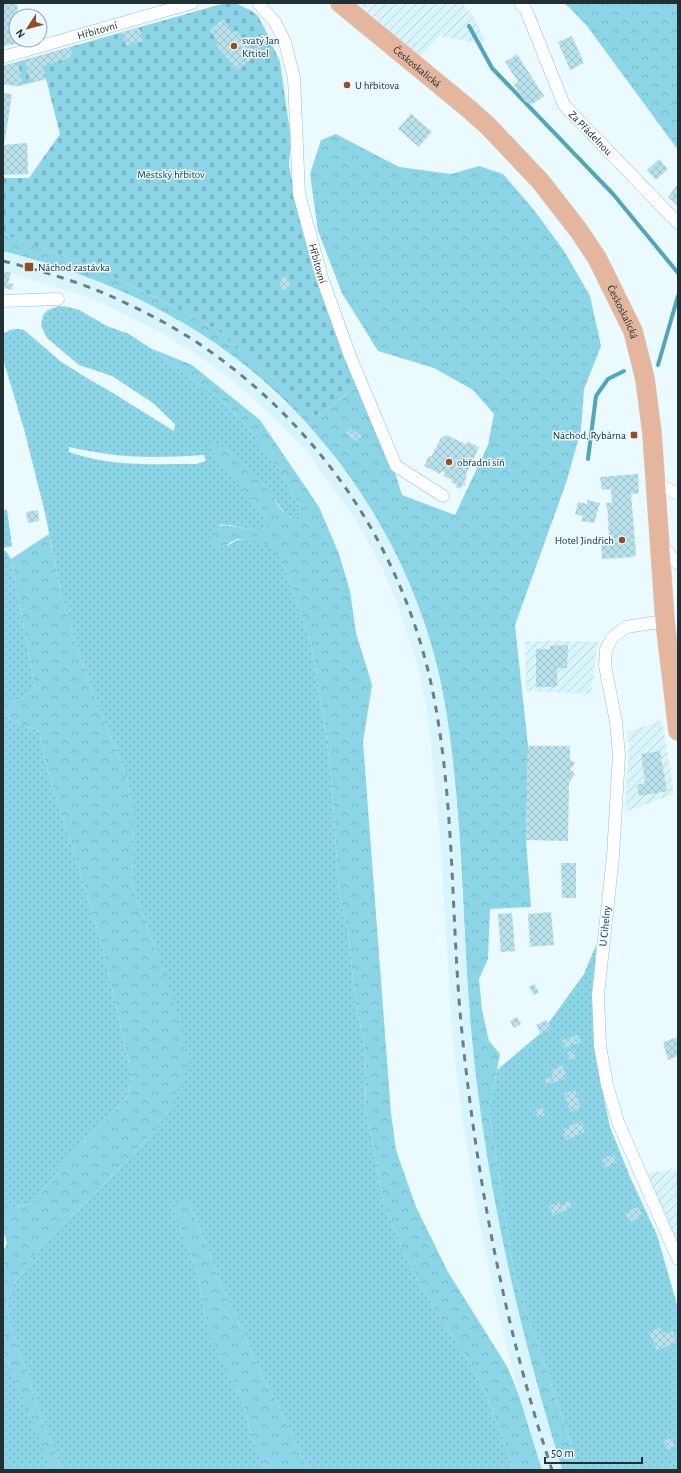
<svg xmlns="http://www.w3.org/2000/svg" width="681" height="1473" viewBox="0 0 681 1473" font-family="'Alegreya Sans',sans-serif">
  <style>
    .built { fill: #d8f5fd }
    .industrial { fill: url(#industrial-furrows) }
    .grass { fill: url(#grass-dots); fill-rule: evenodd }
    .forest { fill: url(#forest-crowns) }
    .cemetery { fill: url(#cemetery-stones); fill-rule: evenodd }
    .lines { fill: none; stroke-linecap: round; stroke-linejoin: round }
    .stream { stroke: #52a6ba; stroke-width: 4 }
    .building { fill: url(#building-cross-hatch) }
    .street-casing { stroke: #99c0ca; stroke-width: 13 }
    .primary-casing { stroke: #d2d6d6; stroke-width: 20 }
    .street { stroke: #fff; stroke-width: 12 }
    .primary { stroke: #e5b69e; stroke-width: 19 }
    .rail { stroke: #6e7e82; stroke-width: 3; stroke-dasharray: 7 7; stroke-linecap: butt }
    .poi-dot { fill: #944d27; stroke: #eafafe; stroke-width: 1.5 }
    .labels { text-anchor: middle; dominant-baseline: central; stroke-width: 3; stroke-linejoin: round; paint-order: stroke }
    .street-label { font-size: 11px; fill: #203034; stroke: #eafafe }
    .poi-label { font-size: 11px; fill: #203034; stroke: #eafafe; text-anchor: start }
    .park-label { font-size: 11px; fill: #113942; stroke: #eafafe }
  </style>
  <defs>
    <pattern id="industrial-furrows" width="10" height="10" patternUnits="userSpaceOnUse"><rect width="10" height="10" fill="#d8f5fd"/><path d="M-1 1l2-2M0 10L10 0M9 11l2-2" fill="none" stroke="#b9d2d9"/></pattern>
    <pattern id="grass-dots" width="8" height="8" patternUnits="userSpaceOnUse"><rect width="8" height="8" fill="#8cd5e7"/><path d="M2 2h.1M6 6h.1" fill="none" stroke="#78b7c7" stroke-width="1.8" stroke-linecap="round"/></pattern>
    <pattern id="forest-crowns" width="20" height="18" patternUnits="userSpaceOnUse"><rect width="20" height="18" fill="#8cd5e7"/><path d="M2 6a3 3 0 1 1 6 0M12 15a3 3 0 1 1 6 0" fill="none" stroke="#78b7c7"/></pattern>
    <pattern id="cemetery-stones" width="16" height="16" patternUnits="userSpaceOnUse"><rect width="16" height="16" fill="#8cd5e7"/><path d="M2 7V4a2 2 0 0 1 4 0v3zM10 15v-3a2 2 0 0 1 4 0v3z" fill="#78b7c7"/></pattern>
    <pattern id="building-cross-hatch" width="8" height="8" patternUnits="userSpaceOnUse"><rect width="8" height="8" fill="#b9e1eb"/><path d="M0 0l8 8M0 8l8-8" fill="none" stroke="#9fc1ca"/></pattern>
  </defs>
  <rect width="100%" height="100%" fill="#eafafe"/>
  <!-- built -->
  <polygon class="built" points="3,251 31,258 107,284 172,316 205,336 235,358 291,408 320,438 363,496 382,527 401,561 414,594 426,627 436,663 445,701 455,783 471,1028 479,1101 498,1217 517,1307 538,1390 562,1470 542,1470 540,1465 519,1396 498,1311 479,1221 460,1103 452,1030 440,836 431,742 426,704 418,667 396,601 383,570 365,536 347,507 305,450 278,422 250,396 223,373 194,353 162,333 100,302 73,292 3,271"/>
  <!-- industrial -->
  <g class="industrial">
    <polygon points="358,3 462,3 472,14 485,40 481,44 440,36 420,57"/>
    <polygon points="525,641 598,641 591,694 526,691"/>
    <polygon points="662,720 674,794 625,812 629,745 627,732"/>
    <polygon points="678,1169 678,1265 646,1173"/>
  </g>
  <!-- grass -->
  <g class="grass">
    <path d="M 59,306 L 69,307 L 79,310 L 107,326 L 129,334 L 150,348 L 224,402 L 251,431 L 281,472 L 300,507 L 300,515 L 295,519 L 286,515 L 263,484 L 212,451 L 266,517 L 267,527 L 264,531 C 249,532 235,523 219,525 L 227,546 C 230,544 234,541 238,540 C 248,537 264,541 271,548 C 277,552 281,559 284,566 L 311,643 L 326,734 L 332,784 L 339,895 L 348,931 L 356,1007 L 363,1036 L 365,1049 L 366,1077 L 365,1110 L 372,1137 L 383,1202 L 403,1250 L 421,1286 L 453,1338 L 464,1353 L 484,1390 L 504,1442 L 513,1470 L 308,1470 L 275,1398 L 266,1384 L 219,1279 L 190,1204 L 174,1212 L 197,1270 L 206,1322 L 242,1400 L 252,1439 L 267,1470 L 63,1470 L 48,1435 L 19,1351 L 10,1325 L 7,1301 L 12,1286 L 45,1241 L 102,1186 L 145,1141 L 168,1112 L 158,955 L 135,894 L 132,877 L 134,826 L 129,787 L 121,762 L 97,703 L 78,650 L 62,598 L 45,513 L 24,429 L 3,359 L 3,334 C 10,329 16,328 24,330 L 60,361 L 87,378 L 108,390 L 174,431 L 175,424 L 153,403 L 112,376 L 79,365 L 47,338 L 41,326 L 43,315 L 48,310 ZM 69,447 C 96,453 124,457 152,457 C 169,457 187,456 204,455 L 206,461 L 196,464 C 153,464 111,467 69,452 Z"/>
    <polygon points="3,510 7,510 12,546 3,548"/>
    <path d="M 3,551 L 6,551 L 11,559 L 35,688 C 26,697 16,704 3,702 Z"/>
    <polygon points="3,714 15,722 39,731 48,772 77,862 103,949 132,1076 127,1098 65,1162 34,1203 16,1207 3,1218"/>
    <polygon points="596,945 594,996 597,1065 610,1127 630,1177 657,1235 678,1308 678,1470 580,1470 514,1274 489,1110 497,1070 542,1032 584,974"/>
    <polygon points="3,1350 45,1453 51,1470 3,1470"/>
  </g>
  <!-- forest -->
  <g class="forest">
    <polygon points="565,3 678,3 678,150 587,26"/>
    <path d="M 336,134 L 399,167 L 451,174 L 479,166 L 503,174 L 534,210 L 564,251 L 590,296 L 601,346 L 584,389 L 581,430 L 567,480 L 515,625 L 528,746 L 526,840 L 531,907 L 490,909 L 488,959 L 479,979 L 482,1010 L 489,1041 L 500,1054 L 489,1110 L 514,1274 L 580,1470 L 562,1470 L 559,1459 C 516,1319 484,1174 471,1028 C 462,920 463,811 445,704 C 418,544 314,394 171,316 C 118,286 62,266 3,251 L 3,234 L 92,266 L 200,320 L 226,336 L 230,343 L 292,393 L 316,417 L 358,385 L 385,441 L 402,495 L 455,515 L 488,445 L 494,414 L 473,390 L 434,368 L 378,351 L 342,293 L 318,231 L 310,174 L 321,140 Z"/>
    <path d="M 150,348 L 192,365 L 260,420 L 319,507 L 339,554 L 350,591 L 356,633 L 372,685 L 363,742 L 391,1113 L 396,1150 L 416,1207 L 448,1272 L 508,1368 L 519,1396 L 542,1470 L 513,1470 L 504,1442 L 484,1390 L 464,1353 L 453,1338 L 421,1286 L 403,1250 L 383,1202 L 372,1137 L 365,1110 L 366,1077 L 365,1049 L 363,1036 L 356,1007 L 348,931 L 339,895 L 332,784 L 326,734 L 311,643 L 284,566 C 275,550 269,543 251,540 C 247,539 242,539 238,539 C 227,542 226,550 212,548 C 203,509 246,533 264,531 L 267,527 L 266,517 L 212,451 L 212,449 L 213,445 C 233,443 261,481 272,496 C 276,502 281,511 287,515 C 289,517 293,518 295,519 L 300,515 L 300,507 L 281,472 L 251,431 L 224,402 Z"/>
    <path d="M 49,534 L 62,598 L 78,650 L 97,703 L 121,762 L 129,787 L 132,807 L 134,826 L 132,877 L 135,894 L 158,955 L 184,1034 L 187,1061 L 186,1072 L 178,1090 L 168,1112 L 145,1141 L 102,1186 L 45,1241 L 12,1286 L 7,1301 L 10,1325 L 19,1351 L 48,1435 L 63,1470 L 51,1470 L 3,1350 L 3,1252 L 7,1243 L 3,1231 L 3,1218 L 8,1211 L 16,1207 L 34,1203 L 65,1162 L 127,1098 L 132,1076 L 103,949 L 77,862 L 48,772 L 39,731 L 15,722 L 3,714 L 3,702 C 16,704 26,697 35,688 L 11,559 Z"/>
    <polygon points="178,1199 184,1200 190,1204 219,1279 266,1384 275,1398 308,1470 267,1470 252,1439 242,1400 234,1383 217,1351 206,1322 197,1270 174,1212 174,1202"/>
  </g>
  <!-- cemetery -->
  <path class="cemetery" d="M 225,3 L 235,3 L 250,10 L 257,15 L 264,27 L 280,62 L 290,132 L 291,143 L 289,165 L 299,218 L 313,270 L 358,385 L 316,417 L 292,393 L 230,343 L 226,336 L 200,320 L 92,266 L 3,234 L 3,178 L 29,178 L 60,134 L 46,79 L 18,86 L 3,84 L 3,66 ZM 223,20 L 233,33 L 236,31 L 244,41 L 249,37 L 254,44 L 249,48 L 255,56 L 236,70 L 217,45 L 219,43 L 210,30 Z"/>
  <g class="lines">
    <!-- stream -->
    <g class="stream">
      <polyline points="469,26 492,68 613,194 678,273"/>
      <polyline points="658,365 678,296"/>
      <polyline points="588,459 596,396 608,379 624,371"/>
    </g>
  </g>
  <!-- building -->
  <g class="building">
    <polygon points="3,3 17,3 18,16 16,16 16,40 33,41 3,46"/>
    <polygon points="224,20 233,33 236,31 244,41 249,37 254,44 249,48 255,56 236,70 216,45 219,43 210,30"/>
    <polygon points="139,27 143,41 126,46 122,32"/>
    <polygon points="572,36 584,63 570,70 558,42"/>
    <polygon points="70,47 73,57 43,66 46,79 30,83 25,60"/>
    <polygon points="517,54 544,96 533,104 525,102 514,85 518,82 505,62"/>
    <polygon points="18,62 23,85 18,86 3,84 3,66"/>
    <polygon points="3,93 12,94 5,140 3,140"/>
    <polygon points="411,114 432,132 419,147 398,129"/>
    <polygon points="27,143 28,174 3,175 3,145"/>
    <polygon points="659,159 668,169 656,180 647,170"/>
    <polygon points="678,184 678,206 668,197"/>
    <polygon points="3,271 11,273 8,283 13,284 12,290 5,288 3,293"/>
    <polygon points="287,276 291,287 282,290 279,279"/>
    <polygon points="350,428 362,436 356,441 346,434"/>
    <polygon points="447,435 467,445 468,442 479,447 466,475 467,476 464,482 466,483 465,486 463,485 460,489 456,487 457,485 451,482 452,480 444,476 445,473 441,471 440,474 424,466 429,456 431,457 441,438"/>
    <polygon points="638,474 639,493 631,494 636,554 634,557 602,559 601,539 609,539 608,514 606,503 612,503 611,489 602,490 600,477"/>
    <polygon points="587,500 600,503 594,523 581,521 583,516 575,514 578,502 587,504"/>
    <polygon points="38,510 39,521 28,523 26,512"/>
    <polygon points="568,645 567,668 557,668 557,687 536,687 536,649 550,649 550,646"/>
    <polygon points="528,746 570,746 570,759 575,763 570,770 575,774 569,783 568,841 526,840"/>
    <polygon points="660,751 667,791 639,796 637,785 643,784 645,780 641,754"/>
    <polygon points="561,863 576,863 576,898 562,898"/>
    <polygon points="551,912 554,945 530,947 528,914"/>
    <polygon points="512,913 515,951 501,952 498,914"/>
    <polygon points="534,984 539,992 534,995 529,987"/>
    <polygon points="517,1017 521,1024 514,1028 510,1021"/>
    <polygon points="546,1020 551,1029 541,1034 536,1025"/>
    <polygon points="578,1035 581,1042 565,1048 562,1040"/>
    <polygon points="678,1037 678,1056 668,1060 663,1042"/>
    <polygon points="572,1050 576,1058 569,1060 567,1053"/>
    <polygon points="563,1065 566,1078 546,1085 545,1079 553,1077 551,1070"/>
    <polygon points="575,1090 581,1108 570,1112 564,1093"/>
    <polygon points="543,1108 545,1115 538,1118 535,1110"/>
    <polygon points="581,1121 585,1132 566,1140 562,1130"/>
    <polygon points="613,1154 617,1162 605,1168 602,1160"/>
    <polygon points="569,1201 572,1207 553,1216 549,1206 559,1202 560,1206"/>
    <polygon points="638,1207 643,1216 629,1222 625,1213"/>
    <polygon points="660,1327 662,1333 665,1332 666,1334 673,1331 677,1342 657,1351 649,1332"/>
    <polygon points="671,1438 675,1447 668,1450 664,1441"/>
  </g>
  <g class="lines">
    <!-- street casing -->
    <g class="street-casing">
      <g id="street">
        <path id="s1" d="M 258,3 L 275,22 L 285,42 L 294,78 L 299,194 L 322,278 L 350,356 L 396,466 L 443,496"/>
        <path id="s2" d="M 520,3 L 526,10 L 564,105 L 678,223"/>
        <path id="s3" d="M 3,57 L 192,3"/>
        <polyline points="3,301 58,299"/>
        <polyline points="655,483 678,494"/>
        <polyline points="660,543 678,564"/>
        <polyline points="665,621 626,627 612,638 606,649 605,666 616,722 619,755 613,856 598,995 600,1046 607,1085 618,1122 678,1259"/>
      </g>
    </g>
    <!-- primary casing -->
    <g class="primary-casing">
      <g id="primary">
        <path id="s4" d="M 340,3 L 469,109 L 488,126 L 541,182 L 579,231 L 597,258 L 633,331 L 645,379 L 652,433 L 665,621 L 678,731"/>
      </g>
    </g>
    <!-- street -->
    <use href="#street" class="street"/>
    <!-- primary -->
    <use href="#primary" class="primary"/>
    <!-- rail -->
    <path class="rail" d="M 3,261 C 38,270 73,280 106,294 C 138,308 171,325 201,345 C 324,429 408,556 435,703 C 455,812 451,924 462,1033 C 477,1181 505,1329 552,1470"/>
  </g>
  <!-- markers -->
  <g class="poi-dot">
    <circle cx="234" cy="46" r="4"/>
    <circle cx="347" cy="85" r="4"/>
    <rect x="24" y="262" width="10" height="10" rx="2"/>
    <rect x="630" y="431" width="8" height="8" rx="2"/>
    <circle cx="449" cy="462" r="4"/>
    <circle cx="622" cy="540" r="4"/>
  </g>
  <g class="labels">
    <!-- street labels -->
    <g class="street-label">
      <text stroke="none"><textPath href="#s3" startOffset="98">Hřbitovní</textPath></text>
      <text stroke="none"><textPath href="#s4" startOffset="100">Českoskalická</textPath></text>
      <text stroke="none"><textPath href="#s2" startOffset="150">Za Přádelnou</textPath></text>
      <text stroke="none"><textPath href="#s1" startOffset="273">Hřbitovní</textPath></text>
      <text stroke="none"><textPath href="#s4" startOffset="424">Českoskalická</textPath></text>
      <text transform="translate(605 926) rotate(-84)">U Cihelny</text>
    </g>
    <!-- poi labels -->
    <g class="poi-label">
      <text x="242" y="40">svatý Jan<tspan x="242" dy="13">Křtitel</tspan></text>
      <text x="355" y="85">U hřbitova</text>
      <text x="38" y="267">Náchod zastávka</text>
      <text x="626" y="435" text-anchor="end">Náchod, Rybárna</text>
      <text x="457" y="462">obřadní síň</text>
      <text x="614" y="540" text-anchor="end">Hotel Jindřich</text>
    </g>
    <!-- park labels -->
    <g class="park-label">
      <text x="171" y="174">Městský hřbitov</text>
    </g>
  </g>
  <!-- border -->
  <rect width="681" height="1473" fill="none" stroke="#203034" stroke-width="8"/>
  <!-- north arrow -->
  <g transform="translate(28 28) rotate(234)"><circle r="19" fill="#eafafe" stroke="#99a9ad"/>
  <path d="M0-3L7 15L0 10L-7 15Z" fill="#944d27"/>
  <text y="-6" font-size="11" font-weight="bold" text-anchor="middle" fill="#203034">N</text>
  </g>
  <!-- scale -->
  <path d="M545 1457v6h97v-6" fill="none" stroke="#203034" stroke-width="2"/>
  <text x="551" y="1457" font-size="12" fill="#203034" stroke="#eafafe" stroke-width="3" paint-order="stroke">50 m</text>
</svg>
